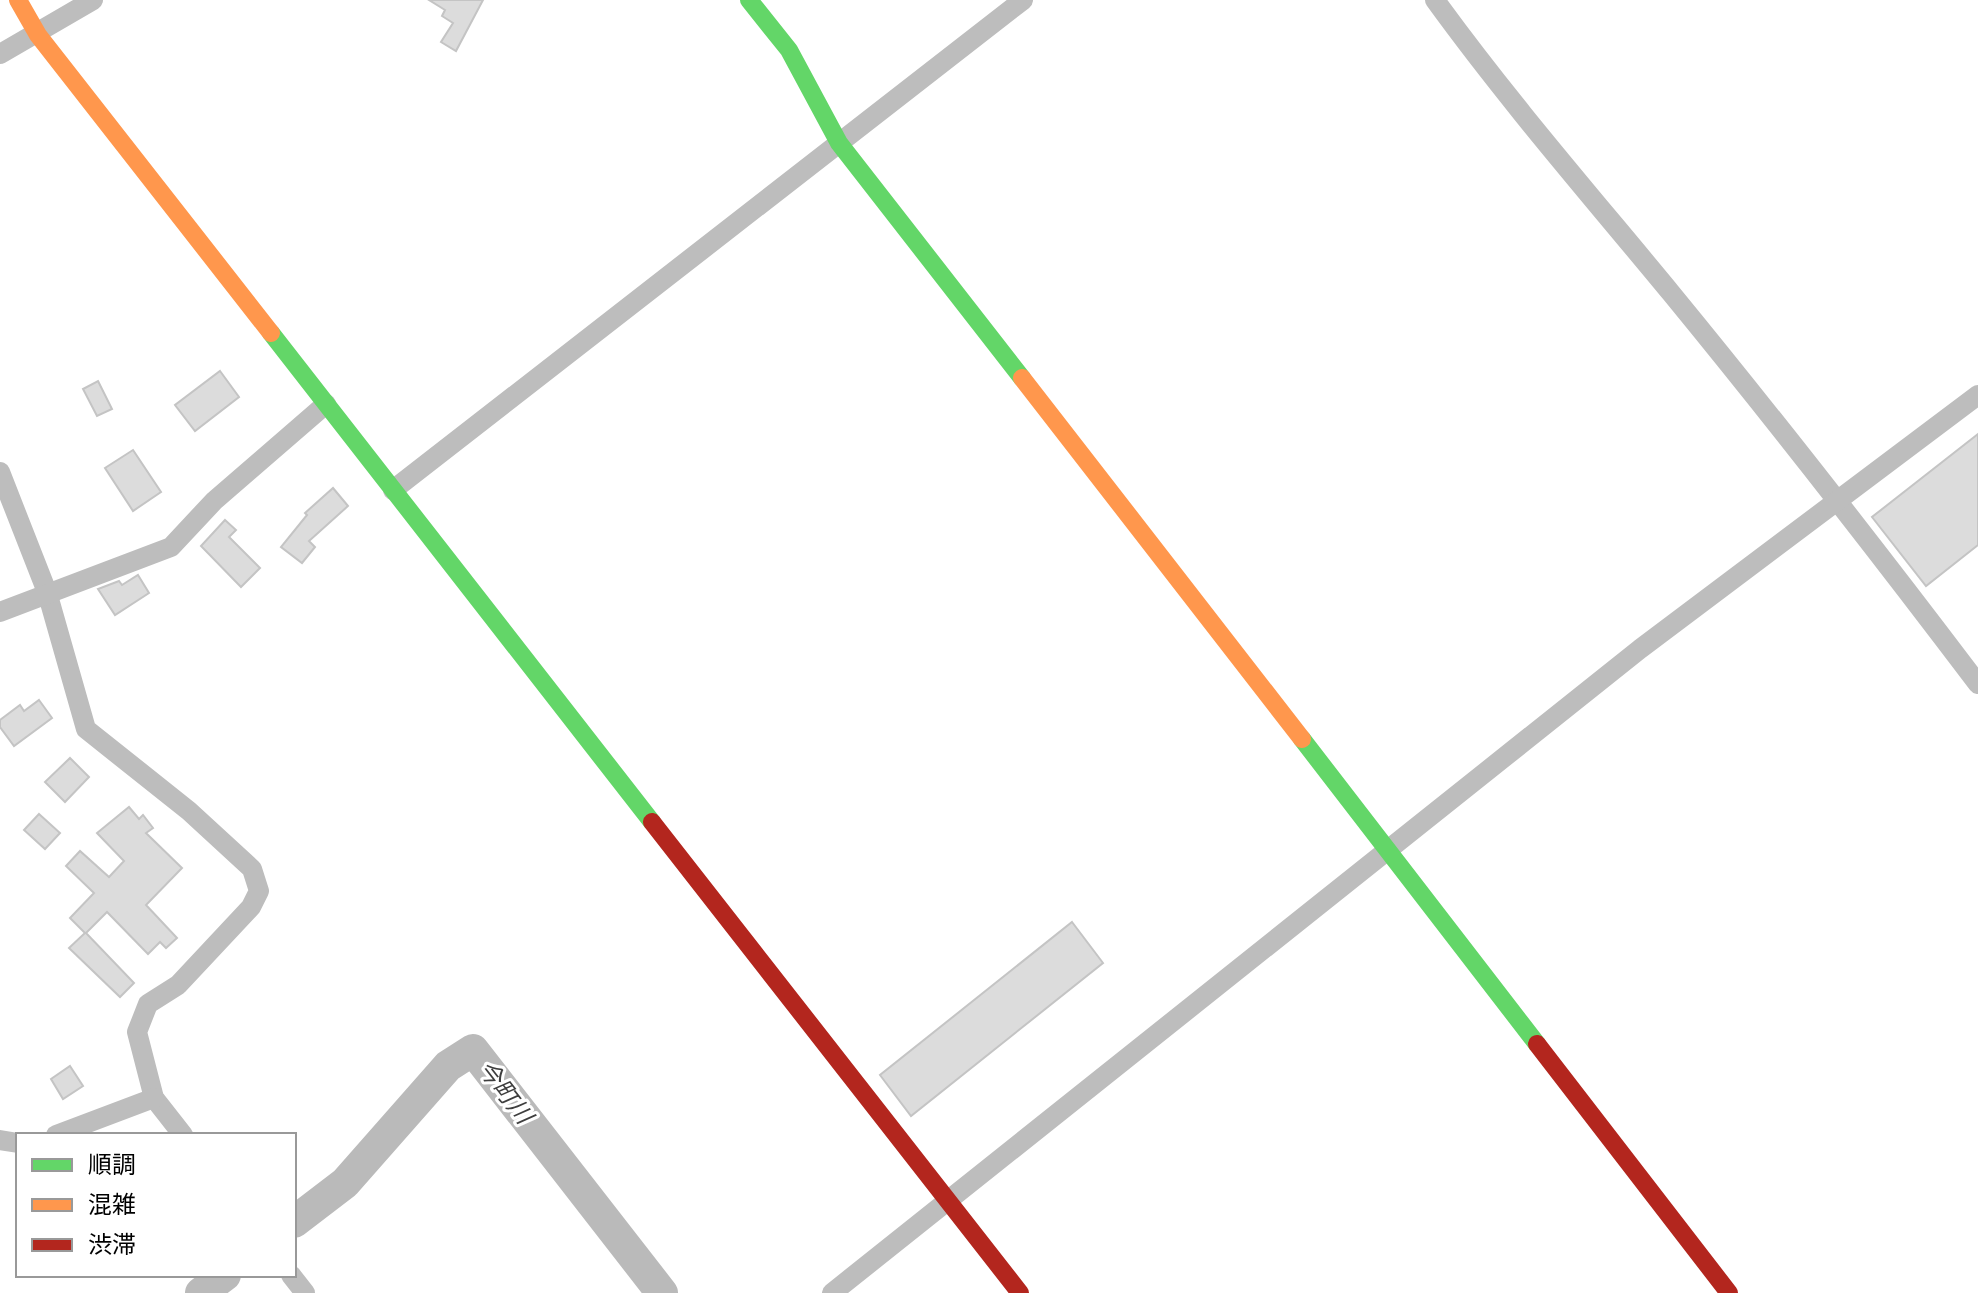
<svg xmlns="http://www.w3.org/2000/svg" width="1978" height="1293" viewBox="0 0 1978 1293" font-family="Rubik,'Noto Sans JP',sans-serif">
  <style>
    .lines { fill: none; stroke-linecap: round; stroke-linejoin: round }
    .river { stroke: #bababa; stroke-width: 32 }
    .building { fill: #dcdcdc; stroke: #c4c4c4; stroke-width: 2 }
    .street { stroke: #bdbdbd; stroke-width: 20 }
    .fast { stroke: #63d668; stroke-width: 18 }
    .slow { stroke: #ff974d; stroke-width: 18 }
    .jam { stroke: #b3261e; stroke-width: 18 }
    .labels { text-anchor: middle; dominant-baseline: central; stroke-width: 6; stroke-linejoin: round; paint-order: stroke }
    .water-label { font-size: 24px; font-style: italic; fill: #3e3e3e; stroke: #fff }
  </style>
  <rect width="100%" height="100%" fill="#fff"/>
  <g class="lines">
    <!-- river -->
    <g class="river">
      <polyline points="294,1222 345,1183 448,1066 473,1050 662,1293"/>
      <polyline points="201,1293 225,1275"/>
    </g>
  </g>
  <!-- building -->
  <g class="building">
    <polygon points="429,0 483,0 456,51 441,42 453,23 442,16 445,10"/>
    <polygon points="220,371 239,397 195,431 175,405"/>
    <polygon points="98,381 112,409 97,416 83,389"/>
    <polygon points="1978,434 1978,545 1926,586 1872,517"/>
    <polygon points="133,450 161,492 133,511 105,468"/>
    <polygon points="333,488 348,506 309,541 315,547 302,563 281,547 307,515 305,513"/>
    <polygon points="225,520 236,530 229,537 260,568 241,587 201,546"/>
    <polygon points="138,575 149,593 115,615 98,589 119,581 122,585"/>
    <polygon points="39,700 52,718 14,746 0,727 0,720 20,705 24,711"/>
    <polygon points="70,758 89,777 65,802 45,782"/>
    <polygon points="129,807 139,819 143,815 153,828 146,833 182,868 146,905 177,938 166,948 160,942 148,954 107,912 86,933 134,983 120,997 69,948 85,933 70,918 94,893 66,866 80,851 109,877 124,861 97,833"/>
    <polygon points="39,814 60,833 45,849 24,830"/>
    <polygon points="1072,922 1103,963 911,1116 880,1075"/>
    <polygon points="70,1066 83,1086 63,1099 51,1079"/>
  </g>
  <g class="lines">
    <!-- street -->
    <g class="street">
      <path d="M 1435,0 C 1509,102 1591,196 1671,293 C 1776,421 1878,552 1978,684"/>
      <polyline points="0,54 93,0"/>
      <polyline points="0,472 47,592 86,729 189,811 252,869 259,891 251,907 178,985 148,1004 137,1032 154,1098 183,1135"/>
      <polyline points="393,490 1023,0"/>
      <polyline points="0,612 171,547 214,501 326,404"/>
      <polyline points="56,1135 154,1098"/>
      <polyline points="0,1140 18,1143"/>
      <polyline points="291,1275 305,1293"/>
      <polyline points="832,1293 1640,649 1978,395"/>
    </g>
    <!-- fast -->
    <g class="fast">
      <polyline points="749,0 789,50 839,143 1022,378"/>
      <polyline points="271,333 652,822"/>
      <polyline points="1302,739 1537,1044"/>
    </g>
    <!-- slow -->
    <g class="slow">
      <polyline points="18,0 38,35 271,333"/>
      <polyline points="1022,378 1302,739"/>
    </g>
    <!-- jam -->
    <g class="jam">
      <polyline points="652,822 1020,1293"/>
      <polyline points="1537,1044 1729,1293"/>
    </g>
  </g>
  <g class="labels">
    <!-- water labels -->
    <g class="water-label">
      <text transform="translate(505 1092) rotate(52)">今町川</text>
    </g>
  </g>
  <!-- legend -->
  <rect x="16" y="1133" width="280" height="144" fill="#ffffff" stroke="#999999" stroke-width="2"/>
  <rect x="32" y="1159" width="40" height="12" fill="#63d668" stroke="#999999" stroke-width="2"/>
  <text x="88" y="1173" font-size="24" fill="#000000">順調</text>
  <rect x="32" y="1199" width="40" height="12" fill="#ff974d" stroke="#999999" stroke-width="2"/>
  <text x="88" y="1213" font-size="24" fill="#000000">混雑</text>
  <rect x="32" y="1239" width="40" height="12" fill="#b3261e" stroke="#999999" stroke-width="2"/>
  <text x="88" y="1253" font-size="24" fill="#000000">渋滞</text>
</svg>
